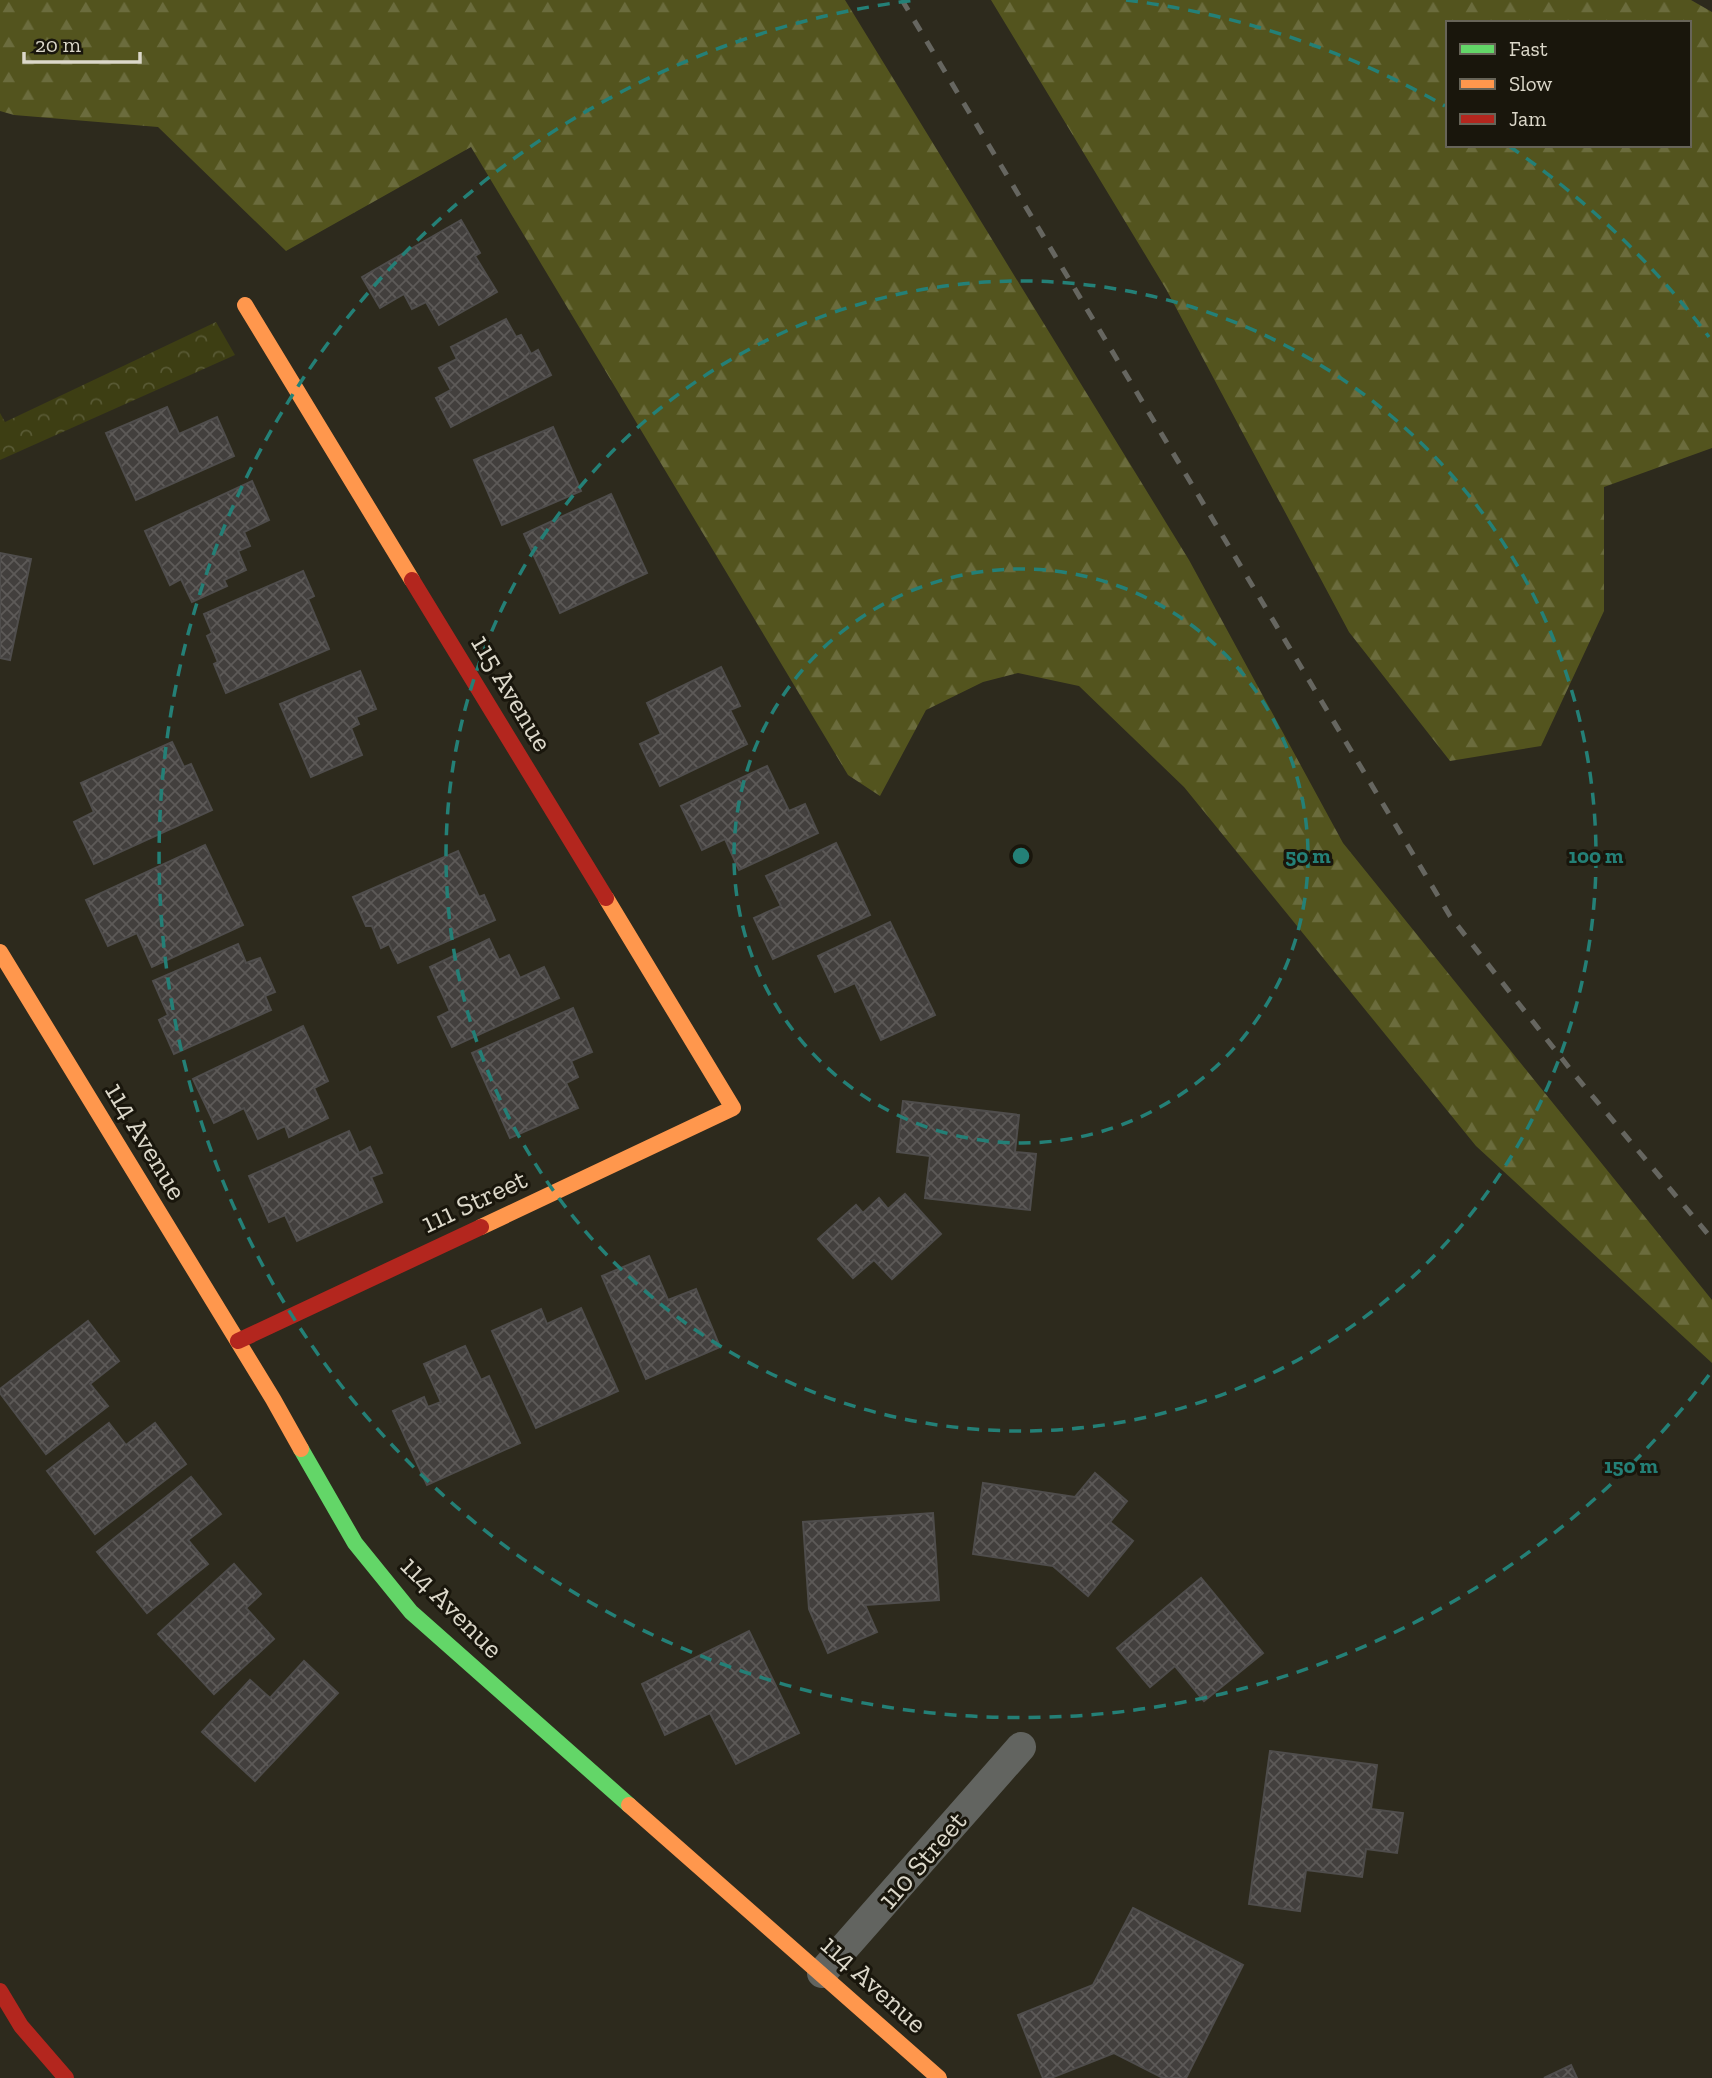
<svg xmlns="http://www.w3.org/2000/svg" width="1712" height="2078" viewBox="0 0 1712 2078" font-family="'Zilla Slab',serif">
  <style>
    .forest { fill: url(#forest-firs); fill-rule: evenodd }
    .park { fill: url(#park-crowns) }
    .building { fill: url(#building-cross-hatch); stroke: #4f4d4c; stroke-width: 2 }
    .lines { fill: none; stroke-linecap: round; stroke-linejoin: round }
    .street { stroke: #626460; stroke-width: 30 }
    .fast { stroke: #63d668; stroke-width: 16 }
    .slow { stroke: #ff974d; stroke-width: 16 }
    .jam { stroke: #b3261e; stroke-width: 16 }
    .rail { stroke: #666660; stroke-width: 5; stroke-dasharray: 12 12; stroke-linecap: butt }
    .ring { fill: none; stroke: #248077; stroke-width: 3.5; stroke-dasharray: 12 9 }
    .labels { text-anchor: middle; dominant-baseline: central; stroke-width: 6; stroke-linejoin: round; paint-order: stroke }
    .street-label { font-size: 28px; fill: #dcd8ca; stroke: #19160c }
    .centre { fill: #248077; stroke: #19160c; stroke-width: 3.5 }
    .ring-label { font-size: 21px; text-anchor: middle; font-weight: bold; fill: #248077; stroke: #19160c; stroke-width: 6; stroke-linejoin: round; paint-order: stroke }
  </style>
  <defs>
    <pattern id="forest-firs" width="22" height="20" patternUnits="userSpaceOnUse" patternTransform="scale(1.75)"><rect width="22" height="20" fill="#53541e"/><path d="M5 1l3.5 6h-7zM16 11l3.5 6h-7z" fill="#6b6c3d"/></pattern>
    <pattern id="park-crowns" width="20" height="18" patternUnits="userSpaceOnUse" patternTransform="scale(1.75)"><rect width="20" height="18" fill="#3d3e13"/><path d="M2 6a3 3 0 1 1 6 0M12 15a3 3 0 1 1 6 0" fill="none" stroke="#585934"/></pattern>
    <pattern id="building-cross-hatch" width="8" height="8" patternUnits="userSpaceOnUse" patternTransform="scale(1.75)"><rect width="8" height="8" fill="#423f3d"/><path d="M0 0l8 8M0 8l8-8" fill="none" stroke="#5d5a58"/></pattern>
  </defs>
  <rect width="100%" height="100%" fill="#2d2a1d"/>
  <!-- forest -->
  <g class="forest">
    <polygon points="0,0 845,0 1189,560 1343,843 1712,1300 1712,1363 1476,1146 1184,787 1079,686 1018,673 983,682 926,710 880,796 848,775 471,147 286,251 158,127 14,115 0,111"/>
    <path d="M 991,0 L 1691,0 L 1712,12 L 1712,448 L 1604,487 L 1604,611 L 1541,746 L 1450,761 L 1349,632 L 1166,289 ZM 1448,23 L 1689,23 L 1689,145 L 1448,145 Z"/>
  </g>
  <!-- park -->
  <polygon class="park" points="216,322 235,355 0,460 0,413 5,422"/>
  <!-- building -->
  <g class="building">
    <polygon points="461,220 480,253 475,256 497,292 439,325 426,302 412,309 404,294 380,308 362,277"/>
    <polygon points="506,319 516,337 521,335 531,354 538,350 551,375 451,427 436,398 451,390 439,368 457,359 451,347"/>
    <polygon points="167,407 179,434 217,417 234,456 136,500 106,433"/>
    <polygon points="553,427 581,491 502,525 474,460"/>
    <polygon points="252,481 269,520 244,532 250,546 238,551 246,570 224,580 227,586 192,602 181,579 170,585 145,531"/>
    <polygon points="611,494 647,573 560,613 524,534"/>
    <polygon points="0,553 31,559 10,660 0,658"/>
    <polygon points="303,571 314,596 308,599 329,649 226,693 214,664 218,662 207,636 212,633 204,614"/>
    <polygon points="721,667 740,706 730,710 747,744 660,786 640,744 661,734 647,703"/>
    <polygon points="360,671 376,709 356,717 359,724 351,728 362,755 311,777 280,704"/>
    <polygon points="172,742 184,767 191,764 212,810 94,864 74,822 94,812 81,783"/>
    <polygon points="767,766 789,811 805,804 818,833 739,870 725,839 702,850 681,806"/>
    <polygon points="836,843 870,915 773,959 754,918 781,906 766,876"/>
    <polygon points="205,845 243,925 152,967 137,933 108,946 86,900"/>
    <polygon points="458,851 479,897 484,895 495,920 398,963 389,944 381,948 372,926 366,926 353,897"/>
    <polygon points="890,922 935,1015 881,1040 855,983 835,992 818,956"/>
    <polygon points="489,939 499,960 509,955 520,978 544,967 559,998 452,1047 438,1017 450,1011 430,967"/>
    <polygon points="238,944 246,963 260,958 275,992 265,996 271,1010 174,1054 159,1020 168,1015 153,981"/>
    <polygon points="573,1008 592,1052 571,1061 578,1077 566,1083 578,1108 510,1138 472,1053"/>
    <polygon points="303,1026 328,1081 314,1088 328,1118 289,1137 285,1126 258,1139 244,1108 214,1123 193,1079"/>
    <polygon points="903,1101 1019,1115 1015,1152 1036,1154 1030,1210 925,1198 930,1156 897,1152"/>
    <polygon points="349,1131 359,1153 370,1147 382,1173 371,1177 382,1202 297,1241 285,1215 269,1222 249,1176"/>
    <polygon points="905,1194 941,1234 892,1279 874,1260 853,1278 818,1239 856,1205 863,1213 879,1198 888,1209"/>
    <polygon points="649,1256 668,1300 696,1289 720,1347 646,1379 602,1276"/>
    <polygon points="581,1308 618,1391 536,1428 492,1331 541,1309 547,1324"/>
    <polygon points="88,1321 119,1361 90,1384 108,1406 46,1454 0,1393 0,1389"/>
    <polygon points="465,1346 481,1380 489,1376 520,1443 427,1485 393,1411 424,1397 428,1407 441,1402 424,1364"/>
    <polygon points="109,1423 126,1445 155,1423 186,1464 95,1534 47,1471"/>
    <polygon points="1095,1473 1127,1501 1110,1522 1133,1541 1088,1596 1053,1566 973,1554 983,1483 1075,1497"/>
    <polygon points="191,1477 221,1514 188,1540 208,1564 147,1613 97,1552"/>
    <polygon points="933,1513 939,1600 865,1605 877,1632 828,1653 809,1609 803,1522"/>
    <polygon points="234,1564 261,1594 246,1608 274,1639 214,1694 158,1634"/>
    <polygon points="1201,1578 1263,1653 1204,1701 1175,1666 1150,1687 1117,1648"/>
    <polygon points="749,1631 799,1733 736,1764 710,1713 665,1735 642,1684"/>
    <polygon points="304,1661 338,1693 255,1781 202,1732 250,1680 270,1698"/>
    <polygon points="1270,1751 1377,1765 1371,1809 1403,1813 1397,1853 1366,1849 1362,1877 1306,1870 1300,1911 1249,1904"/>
    <polygon points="1133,1908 1243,1965 1186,2078 1163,2078 1114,2053 1051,2078 1043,2078 1018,2015 1093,1985"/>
    <polygon points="1571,2065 1577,2078 1544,2078"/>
  </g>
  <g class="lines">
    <!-- street -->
    <polyline class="street" points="822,1973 1021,1747"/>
    <!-- fast -->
    <polyline class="fast" points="301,1449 355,1543 411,1612 629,1805"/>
    <!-- slow -->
    <g class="slow">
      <polyline points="245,305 412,580"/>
      <polyline points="0,952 273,1399 301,1449"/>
      <polyline points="481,1227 733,1108 606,898"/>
      <polyline points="629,1805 939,2078"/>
    </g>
    <!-- jam -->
    <g class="jam">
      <polyline points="412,580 606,898"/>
      <polyline points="238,1341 481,1227"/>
      <polyline points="0,1991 21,2026 66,2078"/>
    </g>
    <!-- rail -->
    <polyline class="rail" points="902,0 1450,916 1574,1074 1712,1239"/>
  </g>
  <!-- distance rings -->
  <g class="ring">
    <circle cx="1021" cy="856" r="287"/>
    <circle cx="1021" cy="856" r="575"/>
    <path d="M1709 1375A862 862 0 1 1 916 0M1126 0A862 862 0 0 1 1445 106M1509 146A862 862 0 0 1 1709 337"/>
  </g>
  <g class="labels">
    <!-- street labels -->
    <g class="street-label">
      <text transform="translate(512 693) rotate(59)">115 Avenue</text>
      <text transform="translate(146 1141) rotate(59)">114 Avenue</text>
      <text transform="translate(474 1201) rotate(-25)">111 Street</text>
      <text transform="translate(452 1607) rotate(45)">114 Avenue</text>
      <text transform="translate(922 1860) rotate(-49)">110 Street</text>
      <text transform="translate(874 1984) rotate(42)">114 Avenue</text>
    </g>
  </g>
  <circle cx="1021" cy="856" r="10" class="centre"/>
  <g class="ring-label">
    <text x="1308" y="863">50 m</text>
    <text x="1596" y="863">100 m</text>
    <text x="1631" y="1473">150 m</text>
  </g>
  <!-- legend -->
  <rect x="1446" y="21" width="245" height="126" fill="#19160c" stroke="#676458" stroke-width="2"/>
  <rect x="1460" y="44" width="35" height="10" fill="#63d668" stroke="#676458" stroke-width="2"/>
  <text x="1509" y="56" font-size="21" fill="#dcd8ca">Fast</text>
  <rect x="1460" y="79" width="35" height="10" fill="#ff974d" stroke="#676458" stroke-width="2"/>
  <text x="1509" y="91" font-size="21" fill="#dcd8ca">Slow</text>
  <rect x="1460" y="114" width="35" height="10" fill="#b3261e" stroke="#676458" stroke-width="2"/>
  <text x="1509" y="126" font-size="21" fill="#dcd8ca">Jam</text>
  <!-- scale -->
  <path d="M24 52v10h116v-10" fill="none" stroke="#dcd8ca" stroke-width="3.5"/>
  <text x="35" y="52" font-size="21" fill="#dcd8ca" stroke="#19160c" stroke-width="5" paint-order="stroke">20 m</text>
</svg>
